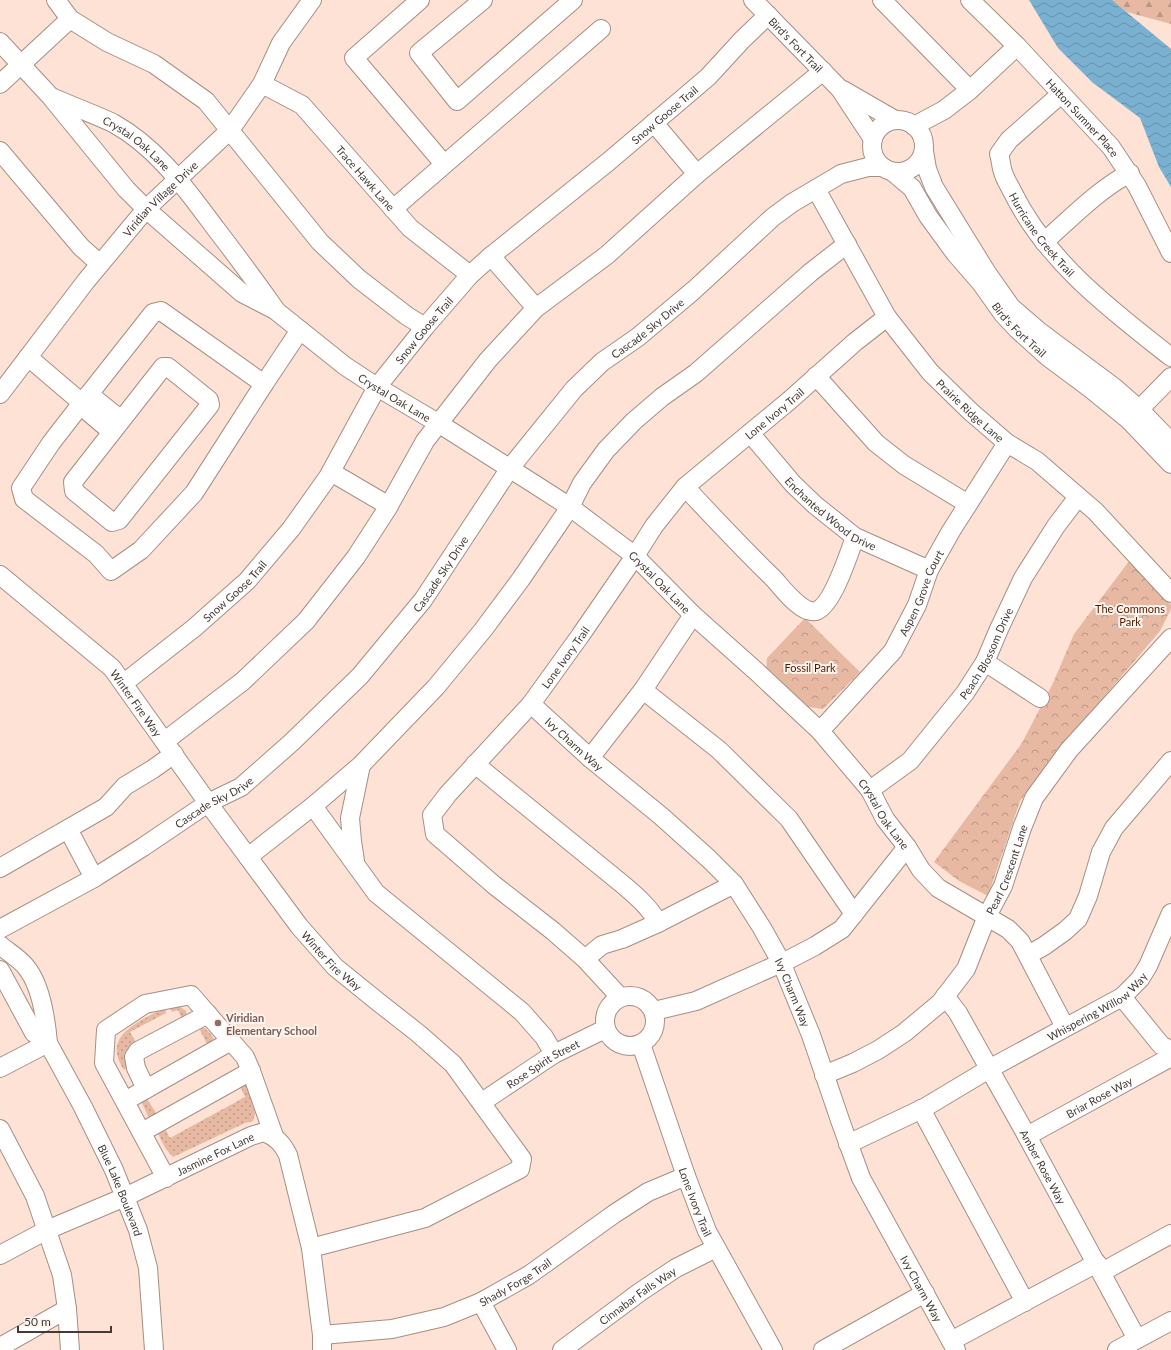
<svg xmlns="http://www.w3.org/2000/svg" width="1171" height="1350" viewBox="0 0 1171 1350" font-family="Lato,sans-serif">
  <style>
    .grass { fill: url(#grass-dots) }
    .forest { fill: url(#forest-firs) }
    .park { fill: url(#park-crowns) }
    .water { fill: url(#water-waves) }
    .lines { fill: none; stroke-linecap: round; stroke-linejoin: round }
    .minor-casing { stroke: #a78e82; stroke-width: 20 }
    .minor { stroke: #fff; stroke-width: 18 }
    .education-dot { fill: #8d6e63; stroke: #fff3ee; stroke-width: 1.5 }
    .labels { text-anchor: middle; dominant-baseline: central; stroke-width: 4; stroke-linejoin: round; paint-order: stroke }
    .street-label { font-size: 11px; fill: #453a35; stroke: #fff3ee }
    .park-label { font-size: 11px; fill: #4e1d00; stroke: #fff3ee }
    .education-label { font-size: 11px; font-weight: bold; fill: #785e54; stroke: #fff3ee; text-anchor: start }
  </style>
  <defs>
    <pattern id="grass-dots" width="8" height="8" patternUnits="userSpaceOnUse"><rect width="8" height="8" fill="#e7b9a3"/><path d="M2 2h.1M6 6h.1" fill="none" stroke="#bd9786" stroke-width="1.8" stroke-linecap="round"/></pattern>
    <pattern id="forest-firs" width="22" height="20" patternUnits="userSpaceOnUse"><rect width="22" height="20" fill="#e7b9a3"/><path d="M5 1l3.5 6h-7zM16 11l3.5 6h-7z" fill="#bd9786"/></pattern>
    <pattern id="park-crowns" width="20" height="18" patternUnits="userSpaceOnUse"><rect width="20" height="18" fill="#e7b9a3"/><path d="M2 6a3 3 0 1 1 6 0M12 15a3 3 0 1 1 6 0" fill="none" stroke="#bd9786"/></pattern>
    <pattern id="water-waves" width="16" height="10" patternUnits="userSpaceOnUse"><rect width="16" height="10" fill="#7ab0d0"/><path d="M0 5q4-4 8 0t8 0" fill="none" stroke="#6690aa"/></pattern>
  </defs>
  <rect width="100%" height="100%" fill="#fee2d5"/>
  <!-- grass -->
  <g class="grass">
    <polygon points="179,1006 186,1011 187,1016 182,1019 178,1010 172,1012 170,1008"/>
    <path d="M 163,1008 L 166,1011 L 166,1013 L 130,1032 L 137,1044 L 128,1067 L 124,1070 C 101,1035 138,1023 163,1008 Z"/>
    <path d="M 200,1027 L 203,1027 C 208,1031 214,1036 214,1042 L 208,1046 L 199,1028 Z"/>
    <path d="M 244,1084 L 248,1085 L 257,1101 L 252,1103 L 255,1114 L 253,1121 L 245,1123 L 173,1157 C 166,1150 161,1142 158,1132 L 165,1129 L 170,1138 L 245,1097 L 241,1088 Z"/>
    <polygon points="146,1097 156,1113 154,1117 151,1119 148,1116 141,1101"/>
  </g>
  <!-- forest -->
  <polygon class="forest" points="1111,0 1171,0 1171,24 1127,12"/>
  <!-- park -->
  <g class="park">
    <polygon points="1130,560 1171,605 1171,609 1160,631 1059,750 1020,801 988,896 959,881 934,862 1022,743 1053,683 1074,634"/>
    <polygon points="805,618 860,672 823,709 808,707 766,672 767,658"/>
  </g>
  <!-- water -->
  <polygon class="water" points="1029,0 1112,0 1171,49 1171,187 1159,167 1140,118 1092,82 1058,48"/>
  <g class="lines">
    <!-- minor casing -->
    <g class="minor-casing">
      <g id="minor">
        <polyline points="56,0 70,19 107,42 154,64 206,101 320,242 359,279 407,316 425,327"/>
        <polyline points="420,0 354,58 444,164"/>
        <polyline points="483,0 419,53 457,101 573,0"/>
        <path id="s1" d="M 753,0 L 840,89 L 873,139"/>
        <polyline points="882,0 970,90"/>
        <path id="s2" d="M 970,0 L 1017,46 L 1111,147 L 1137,186 L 1171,253"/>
        <path id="s3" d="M 0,42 L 51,97 L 126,189 L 146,209 L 242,293 L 275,310 L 345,366 L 377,387 L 438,423 L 531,482 L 570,507 L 635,556 L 693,615 L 757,672 L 820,731 L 870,790 L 885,819 L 907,847 L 921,870 L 938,888 L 1008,929 L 1020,941 L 1065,1027"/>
        <polyline points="0,84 70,19"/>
        <path id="s4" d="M 262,84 L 302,105 L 410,228 L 470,275"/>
        <polyline points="843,90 895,120"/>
        <path id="s5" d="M 1061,94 L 1009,140 L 999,154 C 1001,160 1001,167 1003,172 C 1005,179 1009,185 1012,191 C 1046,261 1111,310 1171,357"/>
        <path id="s6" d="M 54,98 C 74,107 94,114 113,123 C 158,148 186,189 216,229 C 236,255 256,282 275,309"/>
        <circle cx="898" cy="146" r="26"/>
        <polyline points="654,123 697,174"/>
        <polyline points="914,126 944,110 970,90 1017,46"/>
        <polyline points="0,151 81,247 100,264"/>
        <polyline points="924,151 927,169 934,187 987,273 1011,307 1040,332 1115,388 1140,410 1171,442"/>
        <path id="s7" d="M 893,172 L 912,188 L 928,216 L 955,253 L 981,283 L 1003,314 L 1017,329 L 1048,357 L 1091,389 L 1129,420 L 1171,464"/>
        <path id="s8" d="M 816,189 L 887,317 L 930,372 L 971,412 L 1007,443 L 1037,461 L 1095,511 L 1171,593"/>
        <polyline points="393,209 601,29"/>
        <path d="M 1044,242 C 1069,220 1100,188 1130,173"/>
        <polyline points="491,256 536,308"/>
        <polyline points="28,357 82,403 153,313 161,311 264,384 194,493 141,550 111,571 96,554 24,499 21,488 51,443 82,403 86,410 112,432"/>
        <polygon points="163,367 168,367 209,400 210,405 119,520 112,522 74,491 73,482"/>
        <polyline points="816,376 876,443 904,465 968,504"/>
        <polyline points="264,384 300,330"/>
        <path id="s9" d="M 0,394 L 86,281 L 146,209 L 230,130 L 262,84 L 281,43 L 312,0"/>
        <polyline points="89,394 115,415"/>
        <polyline points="1131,418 1171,377"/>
        <path id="s10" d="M 750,433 L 793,484 L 815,505 L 855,537 L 929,570"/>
        <polyline points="331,472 389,506"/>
        <path d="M 685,487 C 714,518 743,549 774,579 C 783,589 794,604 807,610 C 810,611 813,612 816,611 C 833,605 849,553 855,537"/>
        <path id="s11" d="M 0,575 L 112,668 L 208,803 L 299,926 L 335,967 L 377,1001 L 419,1034 L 453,1064 L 522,1159 L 520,1169 L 425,1218 L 311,1248"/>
        <polyline points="985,662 1040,698"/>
        <path id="s12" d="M 124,683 L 194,628 L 247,581 L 291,529 L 328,477 L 377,387 L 425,327 L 470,275 L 491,256 L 608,162 L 708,77 L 742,40 L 768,15"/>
        <polyline points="643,690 719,750 789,819 854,914"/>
        <path id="s13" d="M 531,704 L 590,758 L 661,816 L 709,859 L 734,884 L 762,928 L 781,962 L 811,1035 L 841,1123 L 861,1178 L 956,1350"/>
        <path id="s14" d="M 820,731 L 893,651 L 917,605 L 929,570 L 951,531 L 1007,443"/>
        <polyline points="165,741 243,681 306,621 356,557 387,509 425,441 488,360 536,308 607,255 697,174 823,71"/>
        <polyline points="590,758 643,690 693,615"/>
        <path d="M 475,764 L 621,883 C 635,895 649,906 658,923"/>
        <path id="s15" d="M 870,790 L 910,761 L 965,693 L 985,662 L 999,629 L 1023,578 L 1056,526 L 1078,497"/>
        <polyline points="313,806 376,893 522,1012 544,1037 554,1054"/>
        <polyline points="68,829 94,878"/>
        <polyline points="248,857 313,806 361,765 436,687 483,630 521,579 570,507 582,483 606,450 634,421 662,397 696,373 811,272 847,244"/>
        <polyline points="355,861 352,841 350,818 361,765"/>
        <polyline points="0,868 106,807 125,786 153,769 174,754"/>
        <path id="s16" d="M 0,929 L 94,878 L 143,847 L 208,803 L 241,787 L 292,742 L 360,676 L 423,600 L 510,468 L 574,389 L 602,362 L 638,337 L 694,290 L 773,217 L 792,203 L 841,174 L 868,167 L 882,167"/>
        <path d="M 0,945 C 8,952 19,958 26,967 C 41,985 46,1020 48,1043"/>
        <polyline points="1028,955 1044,946 1065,931 1078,919 1088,896 1101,852 1114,828 1171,761"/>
        <polyline points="585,959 602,945 622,939 658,923 734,884"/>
        <path id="s17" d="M 0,970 L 34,1033 L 48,1043 L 83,1107 L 114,1170 L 138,1230 L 148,1268 L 154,1350"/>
        <circle cx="630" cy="1021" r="25"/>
        <path id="s18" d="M 945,996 L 958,1013 L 1027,1136 L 1137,1339"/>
        <path id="s19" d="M 620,997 L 585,959 L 553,931 L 494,885 L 435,834 L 432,815 L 448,794 L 531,704 L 580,636 L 635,556 L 654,526 L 685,487 L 790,400 L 855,342 L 887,317"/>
        <polyline points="1122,997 1161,1045 1171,1051"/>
        <polyline points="654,1011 696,1001 790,959 815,946 842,929 907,847"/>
        <path id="s20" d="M 641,1044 L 686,1176 L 707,1231 L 773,1350"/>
        <polyline points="0,1068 48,1043"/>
        <path id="s21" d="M 824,1075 L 853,1063 L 878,1050 L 904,1033 L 940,1003 L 966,969 L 987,916 L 1003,886 L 1022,828 L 1034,798 L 1069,750 L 1171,638"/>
        <polyline points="146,1089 136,1068 134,1057 138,1051 208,1014"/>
        <polyline points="125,1101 231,1041"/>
        <path id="s22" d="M 482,1102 L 554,1054 L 605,1029"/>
        <polyline points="921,1109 1025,1302"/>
        <polyline points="0,1129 35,1196 62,1275 67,1309 70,1350"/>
        <polyline points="142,1132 251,1071"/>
        <path id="s23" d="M 1027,1136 L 1171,1057"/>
        <path id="s24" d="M 848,1144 L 924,1108 L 989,1069 L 1122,997 L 1140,979 L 1148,966 L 1171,913"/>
        <polyline points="166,1178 104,1063 106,1030 145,1004 191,995 245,1057 251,1071 274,1136"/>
        <path id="s25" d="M 0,1255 L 47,1230 L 125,1197 L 251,1136 L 264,1132 C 276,1137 282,1143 288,1155 L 311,1248 L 322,1335 L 322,1350"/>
        <polyline points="1102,1272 1171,1234"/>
        <polyline points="481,1302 507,1350"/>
        <path id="s26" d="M 322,1335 L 392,1329 L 444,1317 L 481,1302 L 529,1275 L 614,1214 L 648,1192 L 686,1176"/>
        <polyline points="951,1341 1097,1263"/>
        <polyline points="0,1347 67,1309"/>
        <path id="s27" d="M 562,1350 L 640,1292 L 676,1268 L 716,1248"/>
        <polyline points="823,1350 925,1293"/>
        <polyline points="1117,1350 1171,1321"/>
      </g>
    </g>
    <!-- minor -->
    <use href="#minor" class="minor"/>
  </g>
  <!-- markers -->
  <circle class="education-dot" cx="218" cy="1023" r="4"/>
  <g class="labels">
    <!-- street labels -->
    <g class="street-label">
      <text stroke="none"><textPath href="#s1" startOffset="62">Bird's Fort Trail</textPath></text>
      <text stroke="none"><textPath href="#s12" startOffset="792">Snow Goose Trail</textPath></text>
      <text stroke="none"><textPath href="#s2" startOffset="163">Hatton Sumner Place</textPath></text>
      <text stroke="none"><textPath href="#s6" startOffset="95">Crystal Oak Lane</textPath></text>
      <text stroke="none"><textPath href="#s4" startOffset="142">Trace Hawk Lane</textPath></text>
      <text stroke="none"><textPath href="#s9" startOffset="253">Viridian Village Drive</textPath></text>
      <text stroke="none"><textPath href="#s5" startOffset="179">Hurricane Creek Trail</textPath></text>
      <text stroke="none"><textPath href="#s16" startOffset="897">Cascade Sky Drive</textPath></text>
      <text stroke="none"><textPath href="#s7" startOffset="203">Bird's Fort Trail</textPath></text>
      <text stroke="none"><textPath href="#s12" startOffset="468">Snow Goose Trail</textPath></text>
      <text stroke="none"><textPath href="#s3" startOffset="535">Crystal Oak Lane</textPath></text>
      <text stroke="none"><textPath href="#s8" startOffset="272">Prairie Ridge Lane</textPath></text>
      <text stroke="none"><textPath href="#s19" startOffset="797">Lone Ivory Trail</textPath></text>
      <text stroke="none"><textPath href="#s10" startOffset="115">Enchanted Wood Drive</textPath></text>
      <text stroke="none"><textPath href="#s16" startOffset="573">Cascade Sky Drive</textPath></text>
      <text stroke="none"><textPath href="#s3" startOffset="859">Crystal Oak Lane</textPath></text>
      <text stroke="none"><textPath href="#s12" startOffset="144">Snow Goose Trail</textPath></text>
      <text stroke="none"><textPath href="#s14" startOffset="173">Aspen Grove Court</textPath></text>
      <text stroke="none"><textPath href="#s15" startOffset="182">Peach Blossom Drive</textPath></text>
      <text stroke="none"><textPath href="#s19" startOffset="473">Lone Ivory Trail</textPath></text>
      <text stroke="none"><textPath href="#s11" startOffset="188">Winter Fire Way</textPath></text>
      <text stroke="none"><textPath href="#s13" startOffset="59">Ivy Charm Way</textPath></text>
      <text stroke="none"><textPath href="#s16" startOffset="249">Cascade Sky Drive</textPath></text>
      <text stroke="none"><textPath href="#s3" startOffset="1183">Crystal Oak Lane</textPath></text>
      <text stroke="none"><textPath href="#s21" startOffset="288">Pearl Crescent Lane</textPath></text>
      <text stroke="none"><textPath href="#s11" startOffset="512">Winter Fire Way</textPath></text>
      <text stroke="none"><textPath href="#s13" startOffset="395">Ivy Charm Way</textPath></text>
      <text stroke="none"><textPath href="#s24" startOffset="285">Whispering Willow Way</textPath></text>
      <text stroke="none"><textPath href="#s22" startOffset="72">Rose Spirit Street</textPath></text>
      <text stroke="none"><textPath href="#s23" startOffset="82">Briar Rose Way</textPath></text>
      <text stroke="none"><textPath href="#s25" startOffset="238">Jasmine Fox Lane</textPath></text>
      <text stroke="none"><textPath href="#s18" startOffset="197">Amber Rose Way</textPath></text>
      <text stroke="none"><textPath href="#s17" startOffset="253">Blue Lake Boulevard</textPath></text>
      <text stroke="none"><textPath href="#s20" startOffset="167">Lone Ivory Trail</textPath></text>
      <text stroke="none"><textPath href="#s26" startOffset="203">Shady Forge Trail</textPath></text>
      <text stroke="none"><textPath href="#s13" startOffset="719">Ivy Charm Way</textPath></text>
      <text stroke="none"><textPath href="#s27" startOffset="93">Cinnabar Falls Way</textPath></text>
    </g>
    <!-- park labels -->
    <g class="park-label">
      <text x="1130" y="608">The Commons<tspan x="1130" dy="13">Park</tspan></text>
      <text x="810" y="667">Fossil Park</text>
    </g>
    <!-- education labels -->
    <g class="education-label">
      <text x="226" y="1017">Viridian<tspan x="226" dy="13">Elementary School</tspan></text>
    </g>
  </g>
  <!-- scale -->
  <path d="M18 1326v6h93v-6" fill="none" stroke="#453a35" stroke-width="2"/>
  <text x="24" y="1326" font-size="12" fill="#453a35" stroke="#fff3ee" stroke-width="3" paint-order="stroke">50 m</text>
</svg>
